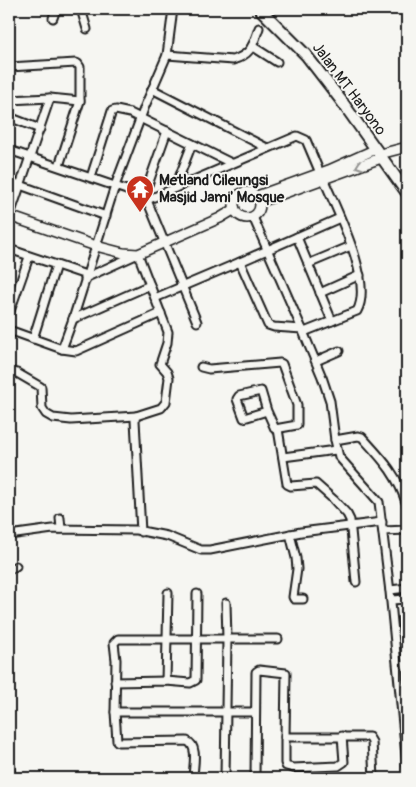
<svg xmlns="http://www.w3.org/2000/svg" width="416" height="787" viewBox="0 0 416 787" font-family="Pangolin,sans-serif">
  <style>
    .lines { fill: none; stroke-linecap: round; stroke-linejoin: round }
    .minor-casing { stroke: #1c1c1c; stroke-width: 11 }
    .tertiary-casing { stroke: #1c1c1c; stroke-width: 12 }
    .secondary-casing { stroke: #1c1c1c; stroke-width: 14 }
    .minor { stroke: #f6f6f2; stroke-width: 7 }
    .tertiary { stroke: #f6f6f2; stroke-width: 9 }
    .secondary { stroke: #f6f6f2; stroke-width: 10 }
    .oneway { stroke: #949492 }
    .labels { text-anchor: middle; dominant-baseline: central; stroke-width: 4; stroke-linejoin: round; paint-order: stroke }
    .street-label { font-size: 15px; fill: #1c1c1c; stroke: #f6f6f2 }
    .poi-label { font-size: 15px; font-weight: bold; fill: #1c1c1c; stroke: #f6f6f2; text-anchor: start }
  </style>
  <rect width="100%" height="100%" fill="#f6f6f2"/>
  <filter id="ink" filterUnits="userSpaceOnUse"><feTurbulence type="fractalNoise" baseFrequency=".02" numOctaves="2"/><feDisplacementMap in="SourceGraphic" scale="10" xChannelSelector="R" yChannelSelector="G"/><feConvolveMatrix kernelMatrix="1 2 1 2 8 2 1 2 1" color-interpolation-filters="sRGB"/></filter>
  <g filter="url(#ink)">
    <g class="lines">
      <!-- minor casing -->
      <g class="minor-casing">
        <g id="minor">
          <polyline points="81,9 87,29"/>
          <polyline points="53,18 56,9"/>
          <polyline points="252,46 277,62"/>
          <path d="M 167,55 L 233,60 C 252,54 253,45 259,28"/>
          <polyline points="9,67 76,63 78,64 80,67 80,101 59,166"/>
          <polyline points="152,89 267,148"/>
          <polyline points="9,100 50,98 80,101"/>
          <polyline points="9,117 40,129"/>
          <polyline points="9,150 144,196 147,200 197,322"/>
          <polyline points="91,177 112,111 116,110 130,113 231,163"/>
          <polyline points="9,181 106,216"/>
          <polyline points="175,188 192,144"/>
          <polyline points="144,196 167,131"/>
          <polyline points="147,200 297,136 306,140 320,173"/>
          <polyline points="253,217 302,329 322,377 330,401 335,440 339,457 379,502 390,592 407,766"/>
          <polyline points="9,218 50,98"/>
          <polyline points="297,237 332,321"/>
          <polyline points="9,249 86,275"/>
          <polyline points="240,262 268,325 274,327 302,329"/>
          <polyline points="308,264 351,246"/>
          <polyline points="85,278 138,254 168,332 167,343 160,364 167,372 169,378 166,402 161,408 136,416 135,420 141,532"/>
          <polyline points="320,293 360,275"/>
          <polyline points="155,298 240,262 340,218"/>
          <polyline points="9,314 29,257"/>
          <polyline points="73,319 150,285"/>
          <polyline points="9,330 62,349 76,351 161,313"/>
          <path d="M 304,332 L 357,311 C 374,282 336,209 324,180"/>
          <polyline points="33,339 56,265"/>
          <polyline points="62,349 73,319 115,186 145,106 167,55 173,9"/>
          <polyline points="316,361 339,351"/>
          <polyline points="201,367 209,369 280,363 282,364 297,405 297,425 275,429 267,411 244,418 237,399 239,396 261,391 267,411"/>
          <polyline points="9,371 17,373 41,387 42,408 46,414 53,418 71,420 136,416"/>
          <polyline points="278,429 287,484 291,486 316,484 334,500 347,514 350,520 356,582"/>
          <path d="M 335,440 L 358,436 L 362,437 C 383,460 397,474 407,505"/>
          <polyline points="283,457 336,450"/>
          <polyline points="60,518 61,529"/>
          <polyline points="383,531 407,530"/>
          <polyline points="290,534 296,558 297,569 293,597 294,599 303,599"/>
          <polyline points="9,535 53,529 136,530 167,536 201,550 210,550 301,532 382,522"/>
          <polyline points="9,570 16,566"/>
          <polyline points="390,590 407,588"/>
          <polyline points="391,600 407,599"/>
          <polyline points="166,681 168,593"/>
          <polyline points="115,682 166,681 190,683 196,680 197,594"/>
          <polyline points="115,712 255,712"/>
          <polyline points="285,737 285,763 286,766 293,768 338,766 344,762 342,736"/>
          <polyline points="9,763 11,778"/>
          <path d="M 193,778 C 193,767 199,746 187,741 L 119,742 L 117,741 L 115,712 L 116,660 L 114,643 L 118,639 L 278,639"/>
          <polyline points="225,778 227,639 226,603"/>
          <polyline points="255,778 256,672 259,670 286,673 285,737 369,737 372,742 374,778"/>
        </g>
      </g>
      <!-- tertiary casing -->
      <g class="tertiary-casing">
        <g id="tertiary">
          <polyline points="380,154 407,147"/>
          <circle cx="247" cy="205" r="13"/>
          <polyline points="257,196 329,170 376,149"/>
          <polyline points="260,202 381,158"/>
          <polyline points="9,216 96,246 123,253 138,254 220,218 235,209"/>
        </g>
      </g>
      <!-- secondary casing -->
      <g class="secondary-casing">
        <polyline id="secondary" points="260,9 306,55 340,99 407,193"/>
      </g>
      <!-- minor -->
      <use href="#minor" class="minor"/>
      <!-- tertiary -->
      <use href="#tertiary" class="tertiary"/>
      <!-- secondary -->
      <use href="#secondary" class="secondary"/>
    </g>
    <!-- one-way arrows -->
    <defs><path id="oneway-chevron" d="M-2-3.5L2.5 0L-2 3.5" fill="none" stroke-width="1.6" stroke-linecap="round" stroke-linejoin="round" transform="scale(1.25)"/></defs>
    <use class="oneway" href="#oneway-chevron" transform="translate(359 166) rotate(160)"/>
  </g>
  <!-- icons -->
  <defs>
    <g id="temple-pin" transform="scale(1.4375)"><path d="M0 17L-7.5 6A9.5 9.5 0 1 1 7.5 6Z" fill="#c8321e" stroke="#f6f6f2"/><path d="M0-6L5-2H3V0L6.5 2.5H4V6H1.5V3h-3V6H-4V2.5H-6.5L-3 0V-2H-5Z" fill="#fff"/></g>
  </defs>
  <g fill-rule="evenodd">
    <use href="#temple-pin" x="140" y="189"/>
  </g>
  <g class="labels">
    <!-- street labels -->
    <g class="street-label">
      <text transform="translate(349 89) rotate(53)">Jalan MT Haryono</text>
    </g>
    <!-- poi labels -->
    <g class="poi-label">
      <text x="159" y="180">Metland Cileungsi<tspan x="159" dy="17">Masjid Jami' Mosque</tspan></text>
    </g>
  </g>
  <!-- margin -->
  <rect width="416" height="787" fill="none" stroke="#f6f6f2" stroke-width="30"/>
  <rect x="15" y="15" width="386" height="757" fill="none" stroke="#1c1c1c" stroke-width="2" filter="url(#ink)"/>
</svg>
